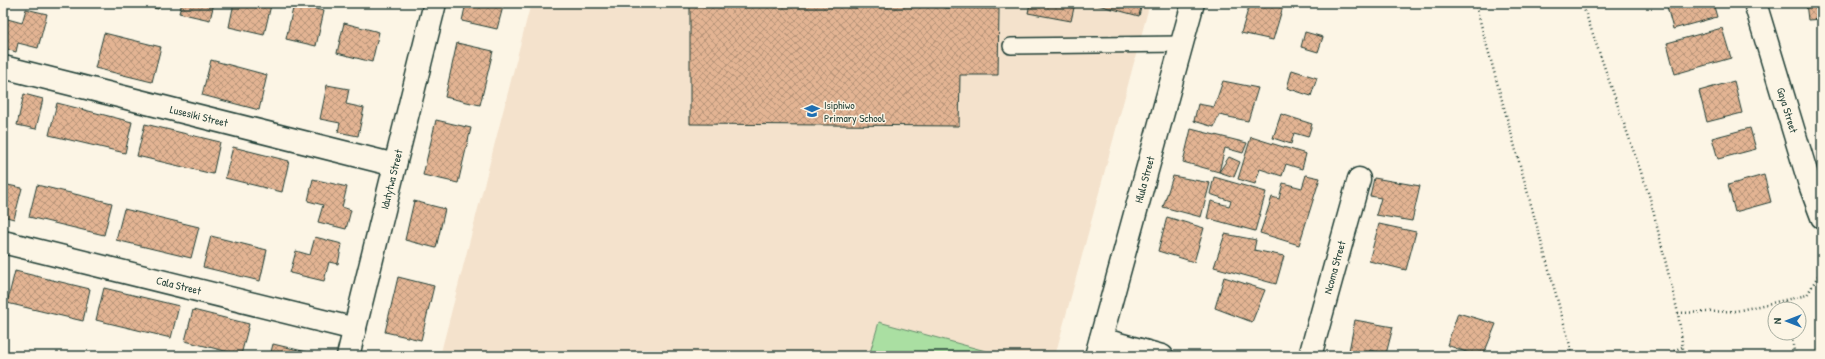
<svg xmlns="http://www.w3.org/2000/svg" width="1825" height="359" viewBox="0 0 1825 359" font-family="'Patrick Hand',sans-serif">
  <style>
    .built { fill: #f4e2cc }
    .pitch { fill: #aadfa2; stroke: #648e6b }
    .building { fill: url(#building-cross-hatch); stroke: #1f3d34 }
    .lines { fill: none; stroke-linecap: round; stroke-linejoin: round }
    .service-casing { stroke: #1f3d34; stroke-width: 18 }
    .minor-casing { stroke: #1f3d34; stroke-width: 25 }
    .path { stroke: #1f3d34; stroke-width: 2.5; stroke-dasharray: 1 3; stroke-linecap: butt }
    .service { stroke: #fcf5e5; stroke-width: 15 }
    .minor { stroke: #fcf5e5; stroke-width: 22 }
    .labels { text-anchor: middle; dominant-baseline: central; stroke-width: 3; stroke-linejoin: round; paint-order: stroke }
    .poi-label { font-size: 11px; fill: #1f3d34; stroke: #fcf5e5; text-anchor: start }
    .street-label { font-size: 11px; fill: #1f3d34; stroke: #fcf5e5 }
  </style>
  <defs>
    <pattern id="building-cross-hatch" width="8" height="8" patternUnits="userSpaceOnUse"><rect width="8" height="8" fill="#e3b493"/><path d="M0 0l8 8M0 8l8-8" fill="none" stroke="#b79479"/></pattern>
  </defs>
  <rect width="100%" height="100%" fill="#fcf5e5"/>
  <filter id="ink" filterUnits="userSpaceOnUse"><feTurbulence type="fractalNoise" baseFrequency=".025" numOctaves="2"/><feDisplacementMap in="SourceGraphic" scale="8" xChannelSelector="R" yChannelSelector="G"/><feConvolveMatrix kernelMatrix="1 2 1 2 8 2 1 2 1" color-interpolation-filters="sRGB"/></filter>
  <g filter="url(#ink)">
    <!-- built -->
    <polygon class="built" points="531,3 1150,3 1055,356 440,356"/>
    <!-- pitch -->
    <polygon class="pitch" points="879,322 1004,356 869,356"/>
    <!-- building -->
    <g class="building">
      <polygon points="132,3 160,3 158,9"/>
      <polygon points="182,3 214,3 210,20 179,13"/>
      <polygon points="234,3 261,3 271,5 264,35 229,27"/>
      <polygon points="466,3 504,3 497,29 462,21"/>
      <polygon points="690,3 945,3 945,8 999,9 998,75 960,75 959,126 690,124"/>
      <polygon points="1030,3 1075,3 1071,21 1028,13"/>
      <polygon points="1099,3 1142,3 1139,16 1098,5"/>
      <polygon points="1250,3 1284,3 1273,40 1241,33"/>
      <polygon points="1666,3 1713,3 1717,17 1673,29"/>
      <polygon points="1806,3 1822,3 1822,19 1808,20"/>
      <polygon points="294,4 324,11 316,46 286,39"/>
      <polygon points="26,9 47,14 38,48 18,43 16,52 3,48 4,18 22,23"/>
      <polygon points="344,23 379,32 372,62 337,53"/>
      <polygon points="1722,28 1731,58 1675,74 1667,43"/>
      <polygon points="1305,32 1323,37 1318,52 1301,47"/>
      <polygon points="104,33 161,47 152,82 95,68"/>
      <polygon points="457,43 493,51 480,105 445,97"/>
      <polygon points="211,60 267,75 259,110 202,95"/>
      <polygon points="1292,70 1317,78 1311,96 1287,88"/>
      <polygon points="1223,81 1258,88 1248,121 1219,115 1214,127 1194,121 1198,104 1214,107"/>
      <polygon points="1734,81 1742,113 1707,122 1699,91"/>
      <polygon points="327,85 349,89 346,104 364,108 358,136 338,132 340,123 320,119"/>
      <polygon points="24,94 43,99 36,129 17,125"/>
      <polygon points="57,103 132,122 125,153 49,135"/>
      <polygon points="1281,114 1312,124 1308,137 1294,133 1291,144 1273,138"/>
      <polygon points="436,120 471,128 458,183 423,175"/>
      <polygon points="145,124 220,142 213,174 137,156"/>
      <polygon points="1750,128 1756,149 1718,159 1712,138"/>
      <polygon points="1191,129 1247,143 1243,153 1225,148 1219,172 1183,162"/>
      <polygon points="1251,137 1306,154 1302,169 1286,164 1282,176 1260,169 1255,184 1238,179"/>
      <polygon points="233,147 289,161 282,192 225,178"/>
      <polygon points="1229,157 1240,162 1234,177 1219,172"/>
      <polygon points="1306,175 1320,178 1299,245 1260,233 1272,197 1279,199 1283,183 1302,188"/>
      <polygon points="1764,175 1771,202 1735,212 1728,185"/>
      <polygon points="1173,176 1210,183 1201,217 1163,207"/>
      <polygon points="1214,177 1266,192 1255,231 1207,218 1211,201 1229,206 1231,201 1210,194"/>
      <polygon points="1374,178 1420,186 1412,221 1376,215 1381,198 1370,196"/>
      <polygon points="313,179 347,187 342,207 351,210 346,229 318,222 323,205 308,201"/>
      <polygon points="3,184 22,188 14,219 3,216"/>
      <polygon points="37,185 112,203 104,235 29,217"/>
      <polygon points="414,201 445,209 436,248 405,240"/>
      <polygon points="124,209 199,227 191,258 116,240"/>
      <polygon points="1167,217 1204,228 1194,262 1158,251"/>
      <polygon points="1379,224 1416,232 1406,270 1369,261"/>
      <polygon points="1225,234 1256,240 1254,250 1284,256 1276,284 1214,267"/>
      <polygon points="211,236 267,250 260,281 203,267"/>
      <polygon points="315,237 342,244 338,264 329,262 324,281 290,273 296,251 310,255"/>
      <polygon points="15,271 90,289 83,321 7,303"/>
      <polygon points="398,277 434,286 421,340 385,332"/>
      <polygon points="1224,277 1265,290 1252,322 1215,308"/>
      <polygon points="104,288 179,306 171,338 96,320"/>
      <polygon points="193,310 249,324 241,355 185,341"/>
      <polygon points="1458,313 1496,324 1483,356 1477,356 1447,345"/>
      <polygon points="1355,320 1393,327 1386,354 1370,350 1369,356 1348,356"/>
      <polygon points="273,344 307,352 306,356 270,356"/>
    </g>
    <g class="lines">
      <!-- service casing -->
      <g class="service-casing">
        <polyline id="service" points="1011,46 1182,44"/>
      </g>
      <!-- minor casing -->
      <g class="minor-casing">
        <g id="minor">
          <path id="s1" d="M 1755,3 L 1810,185 L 1822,217"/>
          <path id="s2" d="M 3,67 L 395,165"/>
          <path id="s3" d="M 3,242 L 355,329"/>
          <polyline points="1101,339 1162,356"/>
          <path id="s4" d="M 348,356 L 435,3"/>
          <path id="s5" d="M 1096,356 L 1193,3"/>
          <path id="s6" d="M 1310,356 L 1359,179"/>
        </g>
      </g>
      <!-- path -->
      <g class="path">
        <polyline points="1475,3 1573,356"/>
        <polyline points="1582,3 1650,198 1678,313 1684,356"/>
        <polyline points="1785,301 1787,309"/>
        <polyline points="1678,313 1736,311 1807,295 1822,269"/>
        <polyline points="1791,333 1794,351 1797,356"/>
        <polyline points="1663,356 1682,347"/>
      </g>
      <!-- service -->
      <use href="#service" class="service"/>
      <!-- minor -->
      <use href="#minor" class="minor"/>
    </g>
  </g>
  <!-- icons -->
  <defs>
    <g id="school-bare" transform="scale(1.2)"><path d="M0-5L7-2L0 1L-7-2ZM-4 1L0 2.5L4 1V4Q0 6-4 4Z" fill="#1f6fb2" stroke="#fcf5e5" stroke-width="2.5" paint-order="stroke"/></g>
  </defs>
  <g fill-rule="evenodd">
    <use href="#school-bare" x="812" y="111"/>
  </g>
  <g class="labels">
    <!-- poi labels -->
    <g class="poi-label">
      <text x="824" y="105">Isiphiwo<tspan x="824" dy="13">Primary School</tspan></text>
    </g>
    <!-- street labels -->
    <g class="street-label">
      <text stroke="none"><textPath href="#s1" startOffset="112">Gaya Street</textPath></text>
      <text stroke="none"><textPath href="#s2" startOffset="202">Lusesiki Street</textPath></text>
      <text stroke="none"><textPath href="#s4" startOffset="182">Idutytwa Street</textPath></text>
      <text stroke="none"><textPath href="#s5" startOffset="183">Hlula Street</textPath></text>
      <text stroke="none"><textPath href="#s6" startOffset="92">Ncoma Street</textPath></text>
      <text stroke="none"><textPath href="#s3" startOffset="181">Cala Street</textPath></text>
    </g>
  </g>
  <!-- margin -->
  <rect width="1825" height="359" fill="none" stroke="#fcf5e5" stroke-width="16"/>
  <rect x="8" y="8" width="1809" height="343" fill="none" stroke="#1f3d34" stroke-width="1.5" filter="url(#ink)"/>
  <!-- north arrow -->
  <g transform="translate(1787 321) rotate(270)"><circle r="19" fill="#fcf5e5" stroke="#a4ab9e"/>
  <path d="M0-3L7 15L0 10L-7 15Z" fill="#1f6fb2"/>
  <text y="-6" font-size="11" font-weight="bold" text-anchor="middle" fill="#1f3d34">N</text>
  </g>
</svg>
